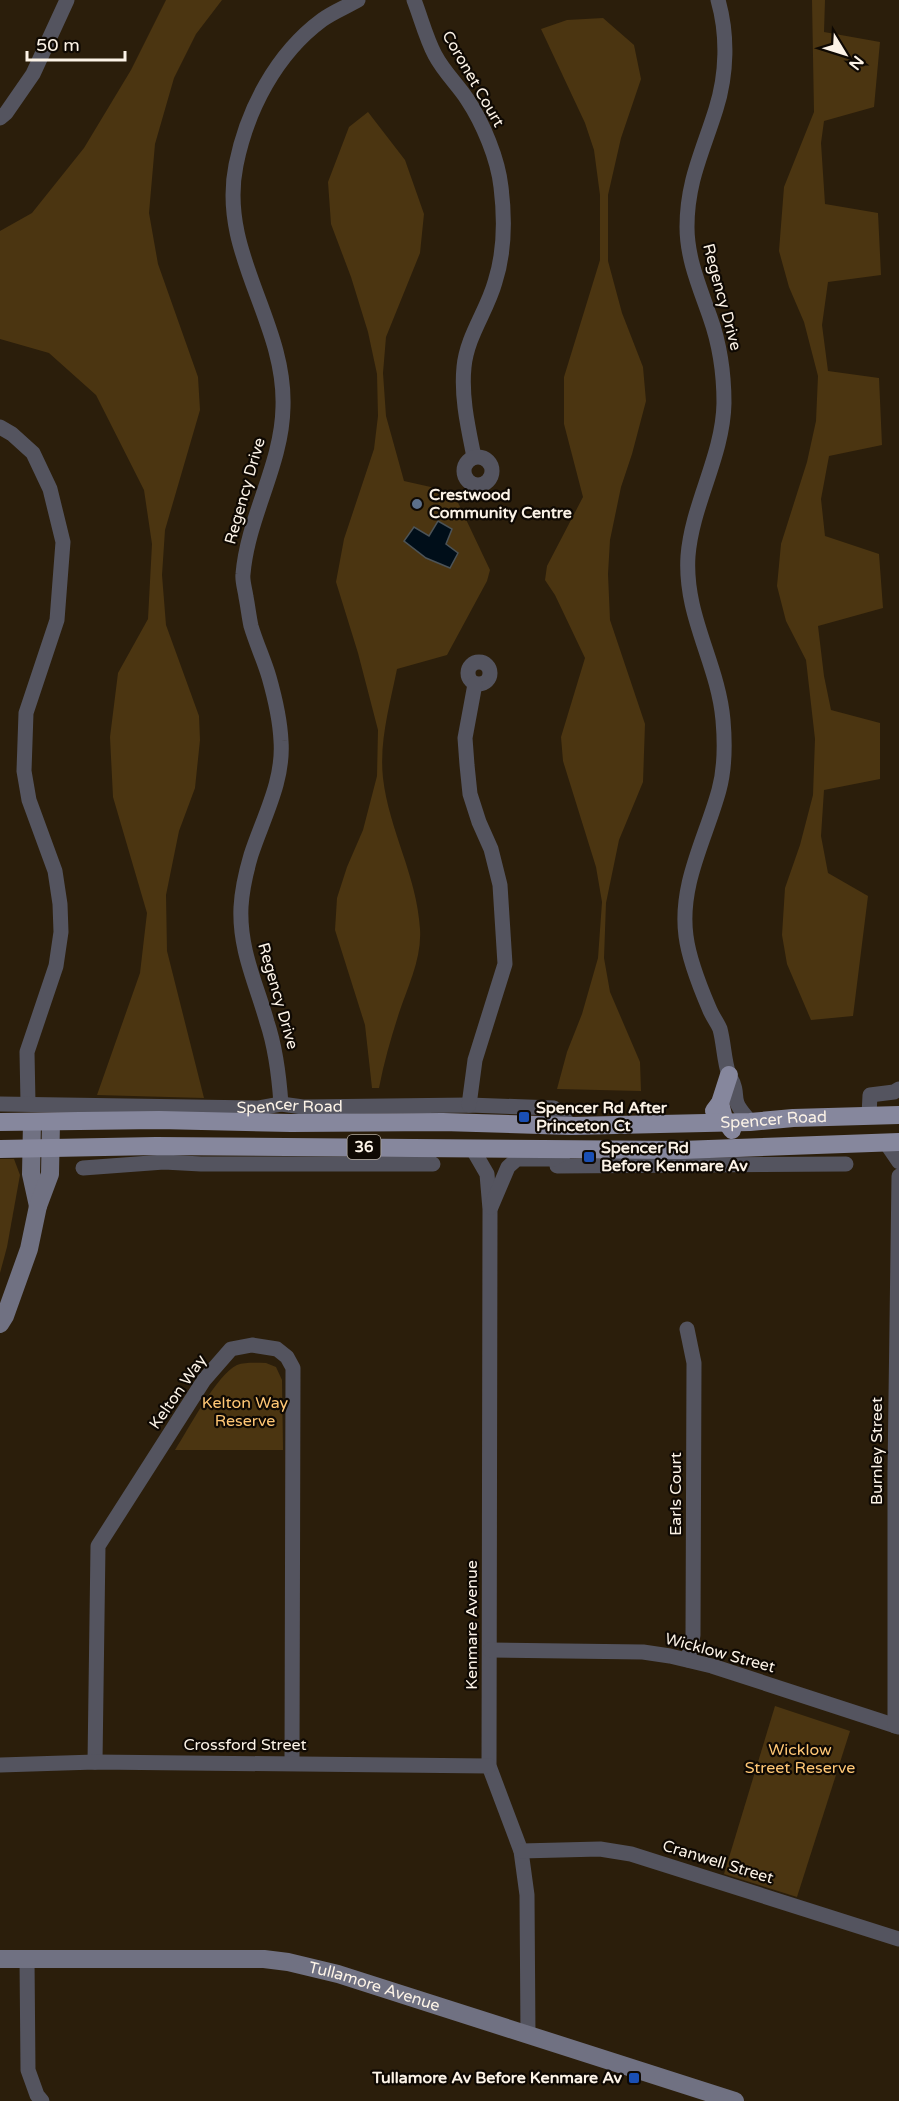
<svg xmlns="http://www.w3.org/2000/svg" width="899" height="2101" viewBox="0 0 899 2101" font-family="'Varela Round',sans-serif">
  <style>
    .green { fill: #4b3511 }
    .water { fill: #000e19; stroke: #4c5357; stroke-width: 1.5 }
    .lines { fill: none; stroke-linecap: round; stroke-linejoin: round }
    .street { stroke: #54545f; stroke-width: 15 }
    .secondary { stroke: #707182; stroke-width: 18 }
    .primary { stroke: #86879d; stroke-width: 18 }
    .service-dot { fill: #5c6f8a; stroke: #0f0903; stroke-width: 2 }
    .transit-dot { fill: #1a4fb4; stroke: #0f0903; stroke-width: 2 }
    .labels { text-anchor: middle; dominant-baseline: central; stroke-width: 4.5; stroke-linejoin: round; paint-order: stroke }
    .shield { fill: #0f0903; stroke: #b5ada3; stroke-width: 1.5 }
    .shield-label { font-size: 15px; font-weight: bold; fill: #fcf3e7 }
    .street-label { font-size: 16px; fill: #fcf3e7; stroke: #0f0903 }
    .poi-label { font-size: 16px; font-weight: bold; fill: #fcf3e7; stroke: #0f0903; text-anchor: start }
    .park-label { font-size: 16px; fill: #ffc775; stroke: #0f0903 }
  </style>
  <rect width="100%" height="100%" fill="#2b1e0b"/>
  <!-- green -->
  <g class="green">
    <polygon points="166,0 222,0 196,34 174,78 155,144 149,213 158,264 198,377 200,410 165,530 162,575 166,625 199,716 200,740 195,788 179,831 166,895 167,951 204,1098 97,1095 140,973 147,913 113,797 110,737 118,673 148,619 152,544 144,490 96,395 49,353 0,339 0,231 32,213 84,148 131,70"/>
    <polygon points="812,0 825,0 824,32 880,42 874,107 824,121 821,143 825,204 878,213 881,275 828,282 822,325 828,371 879,378 882,445 829,456 821,499 825,536 879,554 883,608 818,626 824,676 831,710 880,723 880,779 824,790 821,836 828,873 868,896 853,1016 811,1020 787,964 782,935 785,888 800,845 813,795 815,739 806,660 786,621 777,586 781,544 807,462 816,421 818,376 804,322 789,287 779,251 784,187 814,112"/>
    <polygon points="603,18 634,45 641,79 621,138 608,195 608,261 622,313 643,367 646,401 632,454 621,487 610,540 608,574 610,620 645,724 643,782 619,840 606,903 604,958 610,992 640,1062 641,1091 557,1089 567,1052 582,1014 598,958 602,902 596,867 563,761 561,737 585,658 555,595 545,580 547,566 583,497 564,424 564,377 600,260 600,195 594,150 585,123 541,29 567,20"/>
    <path d="M 368,112 L 405,160 L 424,214 L 420,253 L 386,337 L 383,373 L 386,416 L 404,481 L 453,492 L 490,570 L 487,581 L 447,655 L 397,669 C 390,704 379,741 383,778 C 389,830 417,876 420,929 C 422,958 408,986 399,1013 C 391,1038 384,1062 379,1088 L 372,1088 L 365,1025 L 335,930 L 337,898 L 347,867 L 363,830 L 377,776 L 378,730 L 358,653 L 336,582 L 344,539 L 374,449 L 378,416 L 377,374 L 368,332 L 351,277 L 331,224 L 328,182 L 349,127 Z"/>
    <polygon points="0,1159 14,1159 20,1175 7,1247 0,1273"/>
    <path d="M 266,1363 L 276,1367 L 282,1380 L 283,1450 L 175,1450 C 188,1430 217,1374 237,1365 C 245,1362 257,1363 266,1363 Z"/>
    <polygon points="775,1706 850,1731 797,1897 724,1874"/>
  </g>
  <!-- water -->
  <polygon class="water" points="438,521 452,529 446,544 458,553 450,568 426,558 404,541 414,527 429,536"/>
  <g class="lines">
    <!-- street -->
    <g class="street">
      <path d="M 414,0 C 421,18 426,38 435,55 C 444,72 457,84 467,99 C 483,123 498,159 501,187 C 505,219 505,251 495,282 C 487,311 467,336 464,367 C 461,397 468,427 474,457"/>
      <path d="M 718,0 C 728,35 727,74 716,109 C 703,151 687,181 687,227 C 687,259 700,288 710,317 C 720,345 724,374 724,403 C 723,456 692,504 688,556 C 684,616 718,663 723,720 C 725,743 725,768 719,790 C 706,838 679,884 686,936 C 689,960 700,987 709,1008 C 712,1016 717,1022 720,1029 C 724,1044 724,1061 729,1075 C 731,1080 733,1081 734,1086 C 736,1091 735,1098 737,1103 C 739,1109 746,1116 750,1122"/>
      <polyline points="0,118 6,113 33,74 67,0"/>
      <polyline points="0,427 12,434 33,453 50,489 63,542 57,620 26,713 24,771 29,800 55,871 60,904 61,932 56,966 27,1052 28,1103"/>
      <circle cx="478" cy="471" r="14"/>
      <circle cx="479" cy="673" r="11"/>
      <path id="s1" d="M 0,1104 L 259,1108 L 281,1104 L 303,1107 L 469,1105 L 554,1108 L 571,1126"/>
      <path d="M 281,1104 C 279,1075 276,1049 267,1022 C 256,983 239,949 241,907 C 242,889 246,872 251,855 C 263,818 284,781 281,741 C 280,719 275,698 269,677 C 264,660 256,643 251,626 C 249,617 248,607 246,597 C 245,589 242,581 243,574 C 248,516 282,465 283,407 C 286,321 218,253 236,165 C 247,110 276,54 322,20 C 333,12 346,7 358,0"/>
      <polyline points="469,1105 475,1060 505,964 500,885 491,849 479,822 470,794 467,765 465,738 475,684"/>
      <polyline points="869,1115 870,1095 894,1092 899,1089"/>
      <polyline points="886,1143 899,1162"/>
      <polyline points="472,1148 487,1174 490,1209 489,1766 521,1851 527,1895 528,2035"/>
      <polyline points="557,1166 846,1164"/>
      <polyline points="83,1168 164,1162 201,1164 433,1164"/>
      <polyline points="491,1207 508,1167 517,1159 553,1159 565,1153"/>
      <polyline points="687,1329 694,1363 693,1635 688,1660"/>
      <polyline points="490,1650 643,1652 670,1656 712,1666 899,1727"/>
      <polyline points="895,1726 895,1472 899,1176"/>
      <polyline points="95,1762 98,1546 204,1380 231,1349 252,1345 277,1349 287,1357 293,1368 292,1763"/>
      <polyline points="0,1765 95,1762 489,1766"/>
      <polyline points="521,1851 600,1849 631,1854 899,1939"/>
      <polyline points="27,1959 28,2070 37,2095 42,2101"/>
    </g>
    <!-- secondary -->
    <g class="secondary">
      <polyline points="32,1122 31,1174 38,1206"/>
      <polyline points="0,1324 5,1316 29,1249 38,1206 50,1174 51,1122"/>
      <path id="s2" d="M 0,1959 L 264,1959 L 288,1962 L 338,1974 L 735,2101"/>
    </g>
    <!-- primary -->
    <g class="primary">
      <polyline points="720,1103 724,1119 732,1130"/>
      <polyline points="714,1111 720,1103 729,1075"/>
      <path id="s3" d="M 0,1122 L 159,1120 L 291,1123 L 443,1122 L 571,1126 L 750,1122 L 793,1118 L 899,1115"/>
      <polyline points="0,1149 156,1146 681,1150 899,1142"/>
    </g>
  </g>
  <!-- markers -->
  <circle class="service-dot" cx="417" cy="504" r="6"/>
  <g class="transit-dot">
    <rect x="518" y="1111" width="12" height="12" rx="3"/>
    <rect x="583" y="1151" width="12" height="12" rx="3"/>
    <rect x="628" y="2072" width="12" height="12" rx="3"/>
  </g>
  <g class="labels">
    <!-- shield labels -->
    <rect class="shield" x="347.5" y="1135" width="33" height="24" rx="4.5"/>
    <g class="shield-label">
      <text x="364" y="1147">36</text>
    </g>
    <!-- street labels -->
    <g class="street-label">
      <text transform="translate(473 79) rotate(60)">Coronet Court</text>
      <text transform="translate(722 297) rotate(75)">Regency Drive</text>
      <text transform="translate(245 491) rotate(-74)">Regency Drive</text>
      <text transform="translate(278 996) rotate(74)">Regency Drive</text>
      <text stroke="none"><textPath href="#s1" startOffset="290">Spencer Road</textPath></text>
      <text stroke="none"><textPath href="#s3" startOffset="774">Spencer Road</textPath></text>
      <text transform="translate(178 1392) rotate(-55)">Kelton Way</text>
      <text transform="translate(877 1451) rotate(-90)">Burnley Street</text>
      <text transform="translate(676 1494) rotate(-90)">Earls Court</text>
      <text transform="translate(472 1625) rotate(-90)">Kenmare Avenue</text>
      <text transform="translate(720 1653) rotate(15)">Wicklow Street</text>
      <text x="245" y="1745">Crossford Street</text>
      <text transform="translate(718 1862) rotate(17)">Cranwell Street</text>
      <text stroke="none"><textPath href="#s2" startOffset="378">Tullamore Avenue</textPath></text>
    </g>
    <!-- poi labels -->
    <g class="poi-label">
      <text x="429" y="495">Crestwood<tspan x="429" dy="18">Community Centre</tspan></text>
      <text x="536" y="1108">Spencer Rd After<tspan x="536" dy="18">Princeton Ct</tspan></text>
      <text x="601" y="1148">Spencer Rd<tspan x="601" dy="18">Before Kenmare Av</tspan></text>
      <text x="622" y="2078" text-anchor="end">Tullamore Av Before Kenmare Av</text>
    </g>
    <!-- park labels -->
    <g class="park-label">
      <text x="245" y="1403">Kelton Way<tspan x="245" dy="18">Reserve</tspan></text>
      <text x="800" y="1750">Wicklow<tspan x="800" dy="18">Street Reserve</tspan></text>
    </g>
  </g>
  <!-- north arrow -->
  <g transform="translate(845 54) rotate(128)" stroke="#0f0903" stroke-width="4.5" paint-order="stroke">
  <path d="M0-4.5L10 22L0 15L-10 22Z" fill="#fcf3e7"/>
  <text y="-9" font-size="16" font-weight="bold" text-anchor="middle" fill="#fcf3e7">N</text>
  </g>
  <!-- scale -->
  <path d="M27 51v9h98v-9" fill="none" stroke="#fcf3e7" stroke-width="3"/>
  <text x="36" y="51" font-size="18" fill="#fcf3e7" stroke="#0f0903" stroke-width="4.5" paint-order="stroke">50 m</text>
</svg>
